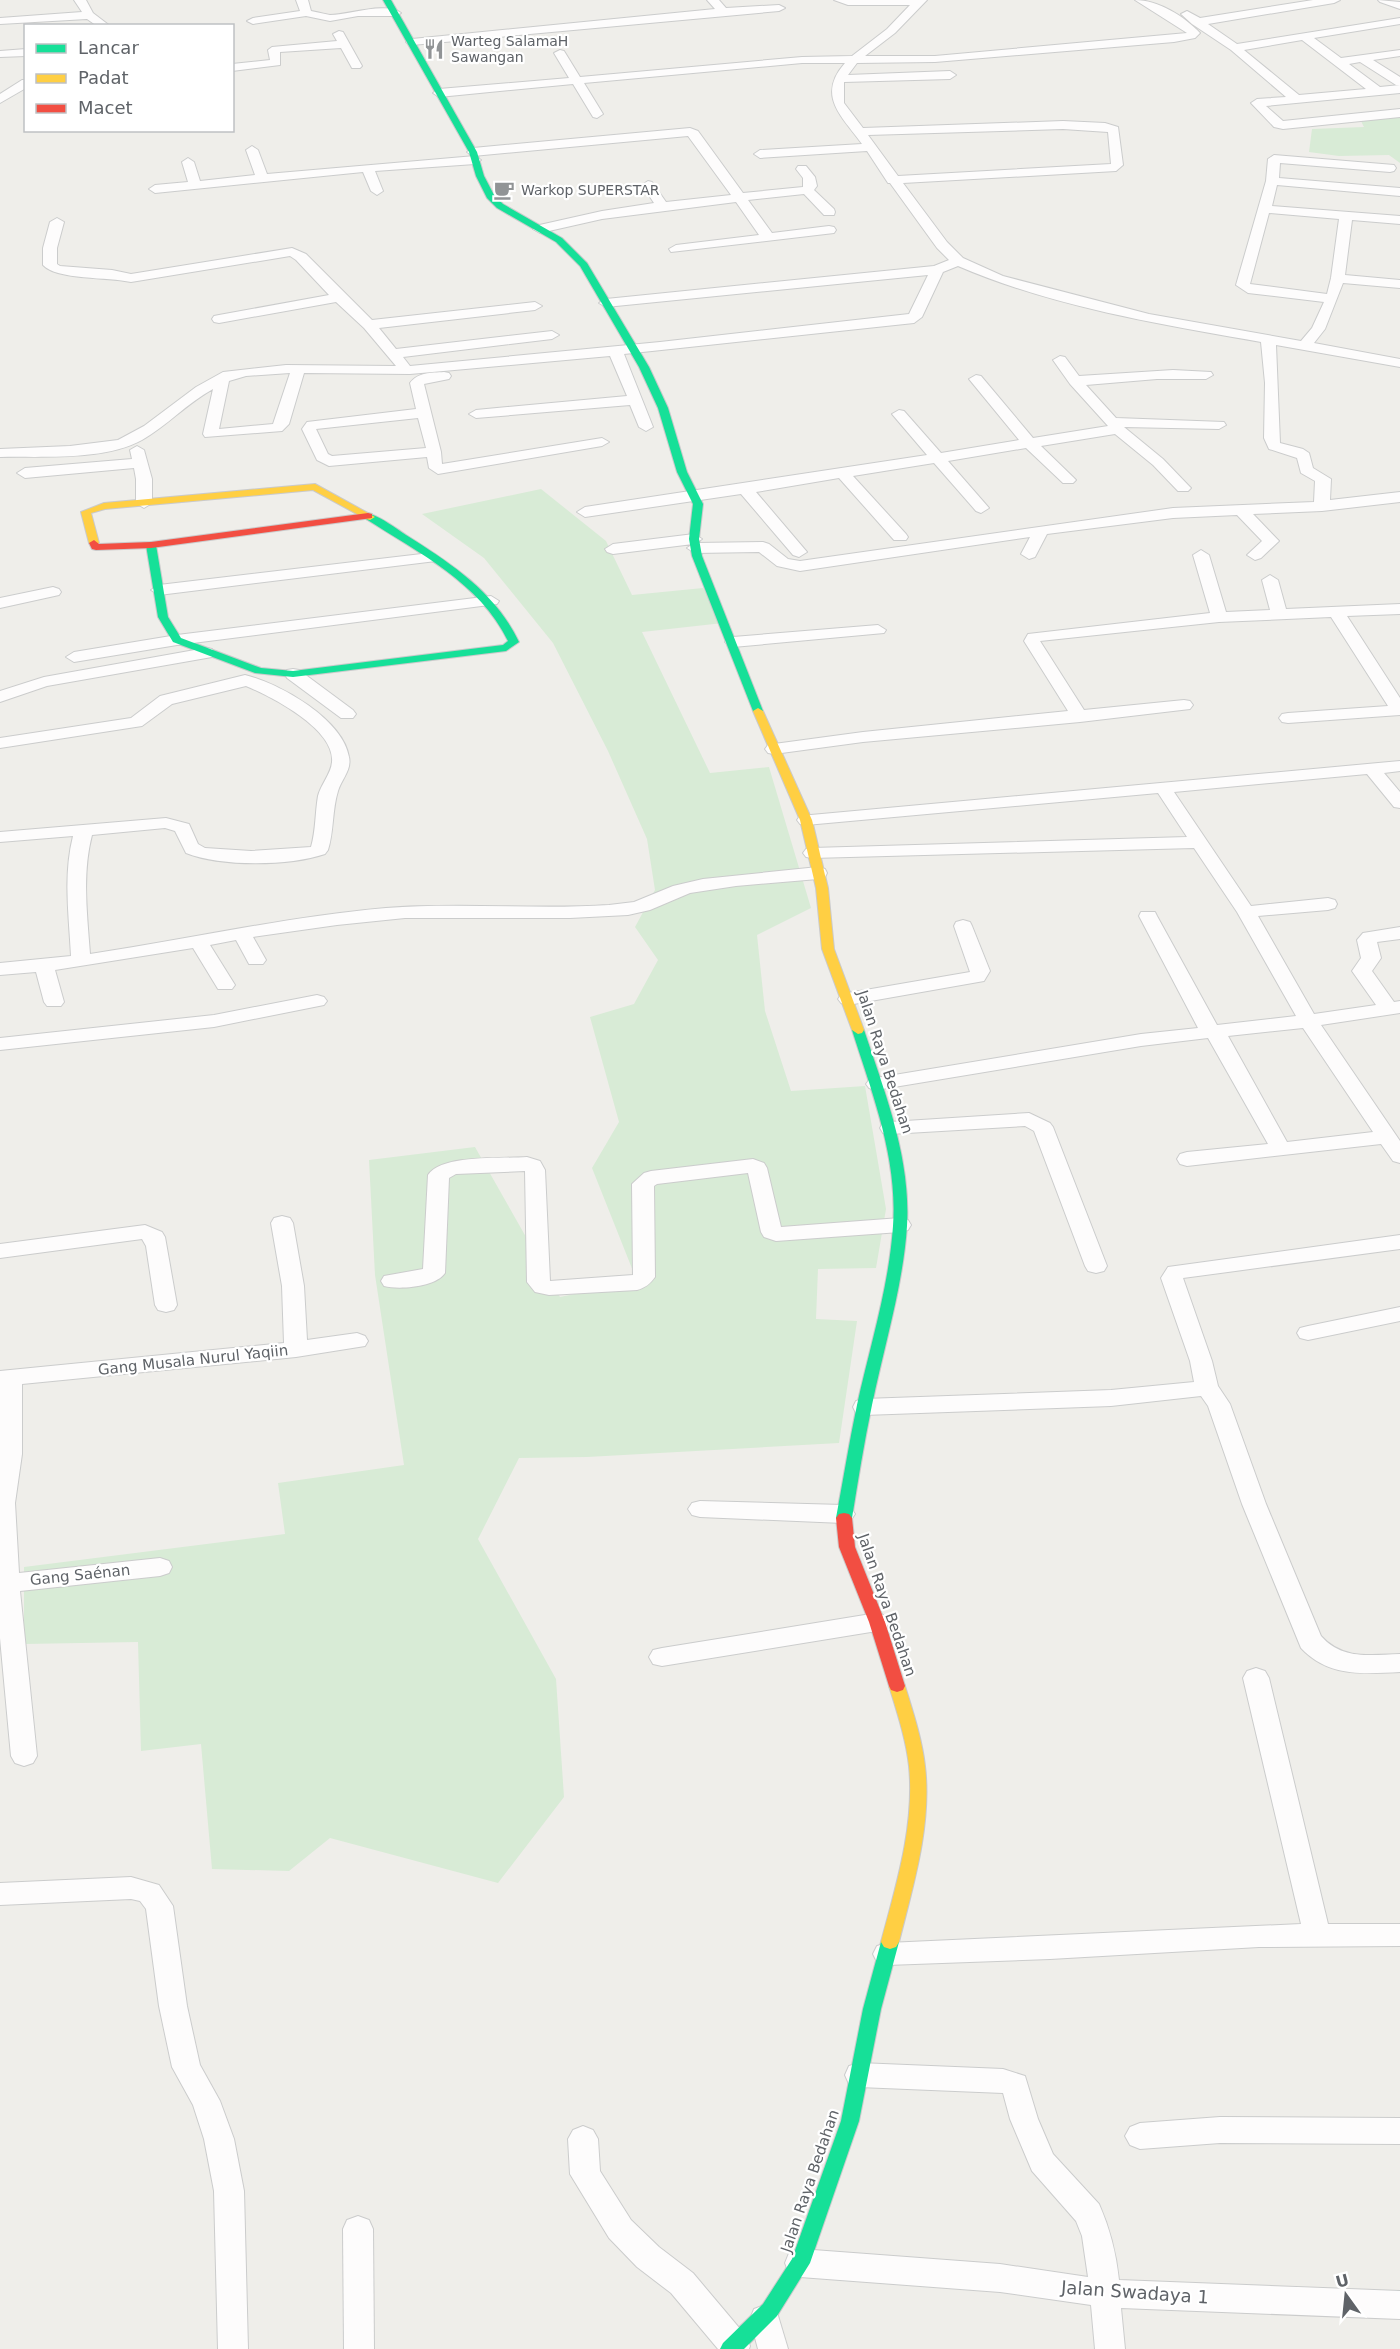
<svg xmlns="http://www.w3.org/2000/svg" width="1400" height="2349" viewBox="0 0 1400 2349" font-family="'DejaVu Sans',sans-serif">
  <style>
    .green { fill: #d8ebd6 }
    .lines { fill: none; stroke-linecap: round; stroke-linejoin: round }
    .street-casing { stroke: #cbcccc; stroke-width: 2 }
    .fast-casing { stroke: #cacacb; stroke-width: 2 }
    .slow-casing { stroke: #cacacb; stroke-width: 2 }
    .jam-casing { stroke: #cacacb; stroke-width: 2 }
    .street { fill: #fdfcfc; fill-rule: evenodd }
    .fast { fill: #16e098; fill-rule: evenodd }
    .slow { fill: #ffcf43; fill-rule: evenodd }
    .jam { fill: #f24e42; fill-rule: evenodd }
    .labels { text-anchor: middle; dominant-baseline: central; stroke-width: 4.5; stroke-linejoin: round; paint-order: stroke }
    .far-poi-label { font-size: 14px; fill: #5f6368; stroke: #fff; text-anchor: start }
    .street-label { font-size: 15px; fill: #5f6368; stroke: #fff }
    .near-street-label { font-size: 18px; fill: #5f6368; stroke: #fff }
  </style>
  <rect width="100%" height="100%" fill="#efeeea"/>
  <!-- green -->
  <g class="green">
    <polygon points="1400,113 1400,163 1389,155 1339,156 1309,152 1312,129 1364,127 1359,117"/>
    <polygon points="541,489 606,541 632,595 703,588 723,623 642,632 710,773 769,767 811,908 757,935 765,1011 791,1091 865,1086 886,1209 876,1268 818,1269 816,1319 857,1321 839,1443 587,1457 519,1458 478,1539 556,1679 564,1797 498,1883 330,1838 289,1871 212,1869 201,1744 141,1751 138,1642 24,1644 24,1567 285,1534 278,1483 404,1465 375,1275 369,1160 475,1147 560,1297 637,1281 592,1168 619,1122 590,1017 634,1004 658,960 635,927 655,890 647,839 608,751 553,643 484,558 422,514"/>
  </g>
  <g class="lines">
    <!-- street casing -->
    <g class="street-casing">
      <g id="street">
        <polygon points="74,0 86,0 93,13 110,26 97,26 87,19 0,24 0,18 82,12"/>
        <path d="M 296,0 L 308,0 L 311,11 C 317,12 324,14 330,15 C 348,15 386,1 401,13 L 395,16 L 358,16 L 330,21 L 306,16 L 253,24 L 247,21 L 253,18 L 300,11 Z"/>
        <polygon points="707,0 719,0 726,8 779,5 785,8 779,11 412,45 406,42 412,39 715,9"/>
        <path d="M 834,0 L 927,0 L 895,33 L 865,56 L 935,56 L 1187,33 L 1135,0 C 1158,0 1184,16 1200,33 L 1195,38 L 1174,42 L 935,62 L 857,63 L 848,75 L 950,71 L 956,75 L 950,79 L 844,82 L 844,103 L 863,128 L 1063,121 L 1105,123 L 1118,127 L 1123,165 L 1116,171 L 903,183 L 947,242 L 963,258 L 1003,276 L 1149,314 L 1301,341 L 1312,328 L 1324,302 L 1248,293 L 1236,285 L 1266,181 L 1268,159 L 1274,155 L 1394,165 L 1396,168 L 1394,171 L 1390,172 L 1280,163 L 1279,178 L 1400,188 L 1400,196 L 1277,185 L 1272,206 L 1400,216 L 1400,224 L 1352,220 L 1345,275 L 1400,280 L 1400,288 L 1343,283 L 1325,329 L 1314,343 L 1400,359 L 1400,367 L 1276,345 L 1280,443 L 1303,449 L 1309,453 L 1313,468 L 1331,479 L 1330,500 L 1400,492 L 1400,502 L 1322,511 L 1253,514 L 1279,541 L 1261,558 L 1255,560 L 1247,555 L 1262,541 L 1237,515 L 1173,518 L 1047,534 L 1035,557 L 1029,559 L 1021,554 L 1030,537 L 800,571 L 777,566 L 759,552 L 695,553 L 687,548 L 693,544 L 613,554 L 607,552 L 605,549 L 613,544 L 694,534 L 702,539 L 696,543 L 763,542 L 769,544 L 788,559 L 800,561 L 1173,508 L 1314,502 L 1315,481 L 1301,473 L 1297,458 L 1269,449 L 1264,438 L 1265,383 L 1261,342 C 1162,325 1050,306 958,266 L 943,272 L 922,317 L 914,323 L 624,354 L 653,427 L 646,431 L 639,427 L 630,405 L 476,418 L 469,414 L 476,410 L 627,396 L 610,356 L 410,374 L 304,373 L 289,424 L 282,431 L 205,437 L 203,434 L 213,389 C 187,403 167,426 142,440 C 104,461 42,456 0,457 L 0,449 L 70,446 L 118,440 L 144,426 L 196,387 L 223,372 L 286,365 L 396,366 L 364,328 L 336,302 L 219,323 L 214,322 L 212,319 L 214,316 L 219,315 L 329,295 L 296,260 L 290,256 L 131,282 C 109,277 56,280 43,265 L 43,248 L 50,222 L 57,218 L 64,222 L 57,248 L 57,264 L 60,266 L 112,270 L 131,274 L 292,248 L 306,254 L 372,320 L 535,302 L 542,306 L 535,310 L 379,328 L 396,349 L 552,331 L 559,335 L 552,339 L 403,357 L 410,366 L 660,342 L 909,314 L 928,275 L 606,307 L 599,303 L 606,299 L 934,266 L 949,260 L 937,248 L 890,183 L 888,183 L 867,151 L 760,158 L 754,154 L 760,150 L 862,144 C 842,116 816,96 845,63 L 802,63 L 584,83 L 603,114 L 597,118 L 593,117 L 573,84 L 439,97 L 433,93 L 439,89 L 569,78 L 554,53 L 560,50 L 564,51 L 580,77 L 802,57 L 852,56 L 887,29 L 910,5 L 848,5 ZM 1063,129 L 1108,132 L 1111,164 L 898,176 L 868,135 ZM 1269,213 L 1339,219 L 1331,278 L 1327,294 L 1250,284 ZM 290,373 L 273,424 L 219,429 L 229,381 L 246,376 Z"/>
        <path d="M 1313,0 L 1340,0 L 1334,3 L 1208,24 L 1237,44 L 1400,18 L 1400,24 L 1314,38 L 1341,58 L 1400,50 L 1400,56 L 1373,60 L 1400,77 L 1400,93 L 1266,106 L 1283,121 L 1400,109 L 1400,117 L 1283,129 L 1274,127 L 1251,103 L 1257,99 L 1286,97 L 1231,50 L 1192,24 L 1181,14 L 1187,11 L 1200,18 ZM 1302,40 L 1366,89 L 1299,95 L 1244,50 ZM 1360,62 L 1396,85 L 1400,85 L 1380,87 L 1349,64 Z"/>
        <polygon points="1378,0 1400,2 1400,9 1380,2"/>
        <polygon points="339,31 343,32 362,66 360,68 352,68 341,48 280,52 280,65 232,71 232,64 270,60 268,50 272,47 337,41 333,34"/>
        <polygon points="26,49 26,56 0,57 0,51"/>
        <polygon points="22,80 26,80 26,88 0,103 0,94"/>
        <polygon points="690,128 698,131 743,193 803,187 803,178 796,169 798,166 806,166 815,177 817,186 814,190 834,209 835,212 834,215 824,215 804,194 748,200 772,233 829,226 834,227 836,230 834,233 671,252 669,249 676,245 759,235 736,202 602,219 540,233 533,229 535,226 602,211 654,203 642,185 648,181 652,182 666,202 731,195 688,136 473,156 467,152 473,148"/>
        <polygon points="252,146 258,150 267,174 475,156 481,160 475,164 375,171 383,191 377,195 371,191 363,172 155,193 149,189 155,185 188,182 182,162 188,158 194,162 200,181 255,175 246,150"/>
        <polygon points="1060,356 1065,357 1079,376 1173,370 1211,372 1213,375 1206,379 1157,379 1086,385 1116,418 1224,422 1226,425 1219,429 1124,427 1163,459 1188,485 1191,488 1188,491 1178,491 1153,465 1115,434 1041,446 1073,477 1076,480 1073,483 1063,483 1026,448 948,461 989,508 981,513 976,511 934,463 853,476 906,534 908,537 906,540 894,540 839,478 756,492 807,552 799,557 793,555 741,494 585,517 577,512 585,507 927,455 892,414 899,410 904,411 941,453 1019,440 969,379 976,375 981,376 1033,438 1108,426 1070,384 1053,360"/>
        <path d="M 444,372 L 449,373 L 451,376 L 449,379 L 424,384 L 441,452 L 442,464 L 602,438 L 609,442 L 602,446 L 438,474 L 429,468 L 427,457 L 329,466 L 317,460 L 302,429 L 307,422 L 416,409 L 410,383 C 418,372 431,373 444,372 ZM 418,418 L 426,448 L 332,456 L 328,454 L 316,429 Z"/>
        <polygon points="137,446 144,450 152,479 152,503 144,508 136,503 136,479 134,468 25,478 17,473 25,468 132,459 130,450"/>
        <polygon points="1201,550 1209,555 1226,612 1270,610 1262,580 1270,575 1278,580 1286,609 1400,604 1400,614 1347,616 1400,698 1400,715 1288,723 1282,722 1279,718 1282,714 1288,713 1388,706 1331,617 1219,622 1040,641 1084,710 1184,700 1190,701 1193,705 1190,709 1080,722 863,742 774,754 768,753 765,749 768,745 774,744 863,732 1068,711 1024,641 1028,634 1210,613 1193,555"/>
        <polygon points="430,553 436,555 438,558 436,561 159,595 151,590 159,585"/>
        <polygon points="53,587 59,589 61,592 59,595 0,608 0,598"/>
        <polygon points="491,596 499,601 497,604 177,645 74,662 66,657 74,652 177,635"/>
        <polygon points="878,625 886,630 884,633 733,647 725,642 733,637"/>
        <polygon points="206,648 212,649 214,653 212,657 47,686 0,702 0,691 44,677"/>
        <polygon points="293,669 299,670 353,710 356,714 353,718 341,718 287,678 285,674 287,670"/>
        <path d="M 245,675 C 279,683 343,719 349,757 C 352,770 341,780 338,791 C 332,810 334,831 328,850 L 325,854 C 290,866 221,867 186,853 L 175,831 L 165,828 L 92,835 C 82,874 87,913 90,954 C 190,939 285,917 386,908 C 460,902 534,910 609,905 L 634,902 L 673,886 L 703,879 L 818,867 L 825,869 L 827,873 L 825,877 L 818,879 L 736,886 L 690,893 L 650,910 L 628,915 L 570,918 L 405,918 L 337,925 L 253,937 L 266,960 L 263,964 L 249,964 L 236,940 L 210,945 L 235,985 L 232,989 L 218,989 L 193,948 L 55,970 L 64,1002 L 61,1006 L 47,1006 L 44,1002 L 36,972 L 0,975 L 0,963 L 71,956 C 69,916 63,876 73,836 L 0,842 L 0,832 L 166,818 L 189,824 L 198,844 L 205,848 L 251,851 L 311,847 C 316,830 315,813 318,796 C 321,784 331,774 332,762 C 335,729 272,697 246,686 L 172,704 L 142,726 L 0,748 L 0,738 L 131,718 L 160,696 Z"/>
        <path d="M 1400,761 L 1400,771 L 1384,773 L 1400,792 L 1400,808 L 1394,807 L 1367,774 L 1174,792 L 1251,906 L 1328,898 L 1335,900 L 1337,904 L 1335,908 L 1328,910 L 1258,916 L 1314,1014 L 1376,1005 L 1352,971 L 1361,958 L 1357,940 L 1363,933 L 1400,927 L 1400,939 L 1377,942 L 1381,958 L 1372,971 L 1394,1002 L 1400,1001 L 1400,1013 L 1321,1025 L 1400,1141 L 1400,1163 L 1393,1161 L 1381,1144 L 1187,1166 L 1180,1164 L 1177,1159 L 1180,1154 L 1187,1152 L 1268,1144 L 1208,1038 L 1141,1046 L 876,1090 L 869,1088 L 866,1084 L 869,1080 L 876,1078 L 1141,1034 L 1198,1028 L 1139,916 L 1141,912 L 1155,912 L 1157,916 L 1217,1025 L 1296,1016 L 1237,912 L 1194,848 L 812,858 L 806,857 L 803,853 L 806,849 L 812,848 L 1187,837 L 1158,793 L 806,825 L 800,824 L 797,820 L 800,816 ZM 1303,1028 L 1373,1132 L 1287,1142 L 1228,1036 Z"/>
        <polygon points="963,920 970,922 972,926 990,971 984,981 848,1005 841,1003 838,999 841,995 848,993 970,972 954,926 956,922"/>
        <polygon points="317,995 324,997 327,1001 324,1005 214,1027 0,1050 0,1038 214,1015"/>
        <polygon points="1029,1113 1050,1123 1053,1127 1107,1266 1104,1271 1096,1273 1088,1271 1085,1266 1034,1131 1025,1126 890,1134 883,1133 880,1128 883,1123 890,1122"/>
        <path d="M 527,1157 L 540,1161 L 545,1170 L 550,1281 L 633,1275 L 632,1184 L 644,1173 L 651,1171 L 753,1159 L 764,1163 L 767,1168 L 781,1227 L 900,1218 L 908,1220 L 911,1225 L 908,1230 L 900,1232 L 776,1241 L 764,1237 L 761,1232 L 748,1173 L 657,1184 L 654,1186 L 655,1277 C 650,1284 645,1288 637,1290 L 549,1295 L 535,1292 L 527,1282 L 525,1171 L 456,1174 L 449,1178 L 445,1273 C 436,1287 399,1290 384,1286 L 381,1281 L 384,1276 L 423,1269 L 428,1175 C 442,1154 503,1159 527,1157 Z"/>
        <polygon points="282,1216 290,1218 293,1223 304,1286 307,1340 357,1333 365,1336 368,1341 365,1346 296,1357 22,1384 22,1454 15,1503 19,1573 160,1558 169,1561 172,1567 169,1573 160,1576 20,1591 37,1756 33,1763 24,1766 15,1763 11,1756 0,1638 0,1371 284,1343 282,1286 271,1223 274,1218"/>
        <polygon points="145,1225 162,1232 165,1237 177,1305 174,1310 166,1312 158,1310 155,1305 146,1246 142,1239 0,1258 0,1244"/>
        <path d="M 1400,1235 L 1400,1249 L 1183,1278 L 1212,1361 L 1218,1386 L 1230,1404 L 1266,1504 L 1321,1636 C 1342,1660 1370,1655 1400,1654 L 1400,1672 C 1363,1674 1328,1677 1301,1648 L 1242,1504 L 1208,1406 L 1201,1396 L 1111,1406 L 864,1415 L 856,1413 L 853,1407 L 856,1401 L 864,1399 L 1111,1390 L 1194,1382 L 1190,1361 L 1161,1278 L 1168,1267 Z"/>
        <polygon points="1400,1307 1400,1321 1308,1340 1300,1338 1297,1333 1300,1328 1308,1326"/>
        <polygon points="700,1501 843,1505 851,1508 855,1514 851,1520 843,1523 700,1517 692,1515 688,1509 692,1503"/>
        <polygon points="877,1613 886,1616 889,1622 886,1628 877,1631 662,1666 653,1664 649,1657 653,1650 662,1648"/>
        <polygon points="1256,1668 1265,1671 1269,1678 1328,1924 1400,1924 1400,1946 1259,1947 1050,1959 887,1965 877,1962 873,1954 877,1946 887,1943 1301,1924 1243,1678 1247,1671"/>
        <polygon points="131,1877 159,1885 173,1906 187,2006 200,2065 220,2101 234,2139 244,2191 248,2349 218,2349 214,2191 204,2139 193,2105 172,2067 159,2006 146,1909 140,1901 131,1899 0,1905 0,1883"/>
        <path d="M 859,2063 L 1003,2069 L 1025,2076 L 1038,2119 L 1053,2154 L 1099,2204 C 1110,2229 1116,2252 1119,2280 L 1400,2291 L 1400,2319 L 1121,2308 L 1125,2349 L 1095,2349 L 1091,2305 L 1000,2292 L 800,2277 L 789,2273 L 785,2263 L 789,2253 L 800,2249 L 1000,2264 L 1088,2277 L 1082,2236 L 1076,2221 L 1032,2171 L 1010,2119 L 1003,2093 L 859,2087 L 849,2084 L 845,2075 L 849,2066 Z"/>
        <polygon points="1220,2117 1400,2118 1400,2144 1220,2143 1140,2149 1130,2145 1125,2136 1130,2127 1140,2123"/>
        <polygon points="583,2126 593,2130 598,2139 600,2171 631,2220 659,2247 693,2273 746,2336 750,2346 749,2349 718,2349 671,2293 637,2267 609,2238 570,2174 568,2139 573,2130"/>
        <polygon points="358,2216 369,2220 373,2229 374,2349 344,2349 343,2229 347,2220"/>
        <polygon points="765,2305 776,2309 788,2349 758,2349 750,2319 754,2309"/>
      </g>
    </g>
    <!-- fast casing -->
    <g class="fast-casing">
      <g id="fast">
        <polygon points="383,0 391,0 477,152 484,176 494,195 503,204 562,238 587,263 649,367 668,408 687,472 703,504 699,539 702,556 763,711 762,713 758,714 753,711 692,556 689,539 693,504 677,472 658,408 639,367 580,266 556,242 497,208 487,198 476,176 469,152"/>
        <path d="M 370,514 C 383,518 395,528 406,535 C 452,564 495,592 519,642 L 506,651 L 293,677 L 255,673 L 173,642 L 158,617 L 146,545 L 151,542 L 156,545 L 168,617 L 181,638 L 261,668 L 293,671 L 503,645 L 508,641 C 480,583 419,553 366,519 L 366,515 Z"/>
        <path d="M 858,1026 L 864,1030 C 885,1093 911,1158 907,1226 C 903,1286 884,1346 872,1405 C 864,1443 858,1480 852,1518 L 849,1522 L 839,1522 L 836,1518 C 843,1481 849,1443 857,1405 C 870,1346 889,1287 893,1226 C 898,1158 872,1093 852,1030 Z"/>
        <polygon points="890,1935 896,1937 899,1942 881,2009 859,2121 810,2263 777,2316 744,2349 720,2349 723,2343 763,2304 792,2259 841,2121 863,2009 881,1942 884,1937"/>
      </g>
    </g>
    <!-- slow casing -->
    <g class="slow-casing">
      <g id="slow">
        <polygon points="315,484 375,517 370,520 366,519 313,490 105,509 91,513 99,543 94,546 89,543 81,512 104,503"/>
        <polygon points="758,708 763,711 812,820 828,888 834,949 864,1030 862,1033 858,1034 852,1030 822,949 816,888 800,820 753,711"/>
        <path d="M 897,1680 L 903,1682 L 905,1686 C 913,1712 922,1739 925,1766 C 932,1825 913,1886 899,1942 L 896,1947 L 890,1949 L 884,1947 L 881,1942 C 896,1886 915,1825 909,1766 C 906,1739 897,1712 889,1686 L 891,1682 Z"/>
      </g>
    </g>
    <!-- jam casing -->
    <g class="jam-casing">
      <g id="jam">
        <polygon points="368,513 372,514 372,518 151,548 96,550 92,549 89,543 94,540 99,544 151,542"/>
        <polygon points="844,1513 849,1514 852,1518 855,1547 885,1622 905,1686 903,1690 897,1692 891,1690 889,1686 869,1622 839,1547 836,1518 839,1514"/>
      </g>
    </g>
    <!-- street -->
    <use href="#street" class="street"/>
    <!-- fast -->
    <use href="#fast" class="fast"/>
    <!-- slow -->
    <use href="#slow" class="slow"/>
    <!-- jam -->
    <use href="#jam" class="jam"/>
  </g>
  <!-- icons -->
  <defs>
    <g id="restaurant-bare" transform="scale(1.62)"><path d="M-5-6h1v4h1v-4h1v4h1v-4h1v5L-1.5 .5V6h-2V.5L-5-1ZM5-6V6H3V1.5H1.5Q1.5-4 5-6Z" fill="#919496" stroke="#fff" stroke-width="2.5" paint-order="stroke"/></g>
    <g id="cafe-bare" transform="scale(1.62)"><path d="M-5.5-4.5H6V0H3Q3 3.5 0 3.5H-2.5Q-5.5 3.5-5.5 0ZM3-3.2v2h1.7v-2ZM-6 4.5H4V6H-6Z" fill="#919496" stroke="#fff" stroke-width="2.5" paint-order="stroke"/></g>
  </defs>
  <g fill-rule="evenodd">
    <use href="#restaurant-bare" x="434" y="49"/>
    <use href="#cafe-bare" x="504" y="190"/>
  </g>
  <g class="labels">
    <!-- far-poi labels -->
    <g class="far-poi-label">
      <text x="451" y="41">Warteg SalamaH<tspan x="451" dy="16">Sawangan</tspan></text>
      <text x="521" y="190">Warkop SUPERSTAR</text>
    </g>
    <!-- street labels -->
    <g class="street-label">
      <text transform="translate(885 1062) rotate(72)">Jalan Raya Bedahan</text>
      <text transform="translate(193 1360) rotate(-6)">Gang Musala Nurul Yaqiin</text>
      <text transform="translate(80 1575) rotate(-6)">Gang Saénan</text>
      <text transform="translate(887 1605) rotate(71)">Jalan Raya Bedahan</text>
      <text transform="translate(810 2181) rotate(-71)">Jalan Raya Bedahan</text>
    </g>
    <!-- near-street labels -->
    <g class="near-street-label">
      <text transform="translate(1135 2292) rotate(4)">Jalan Swadaya 1</text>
    </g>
  </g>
  <!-- legend -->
  <rect x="24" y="24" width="210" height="108" fill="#ffffff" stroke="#bfc1c3" stroke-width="1.5"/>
  <rect x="36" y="44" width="30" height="9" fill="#16e098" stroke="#bfc1c3" stroke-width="1.5"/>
  <text x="78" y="54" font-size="18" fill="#5f6368">Lancar</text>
  <rect x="36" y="74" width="30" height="9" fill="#ffcf43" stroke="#bfc1c3" stroke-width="1.5"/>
  <text x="78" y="84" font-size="18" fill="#5f6368">Padat</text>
  <rect x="36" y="104" width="30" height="9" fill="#f24e42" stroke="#bfc1c3" stroke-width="1.5"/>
  <text x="78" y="114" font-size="18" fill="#5f6368">Macet</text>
  <!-- north arrow -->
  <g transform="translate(1346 2295) rotate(345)" stroke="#ffffff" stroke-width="4.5" paint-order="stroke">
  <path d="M0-4.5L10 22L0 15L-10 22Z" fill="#5f6368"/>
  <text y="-9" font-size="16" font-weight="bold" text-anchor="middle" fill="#5f6368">U</text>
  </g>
</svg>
